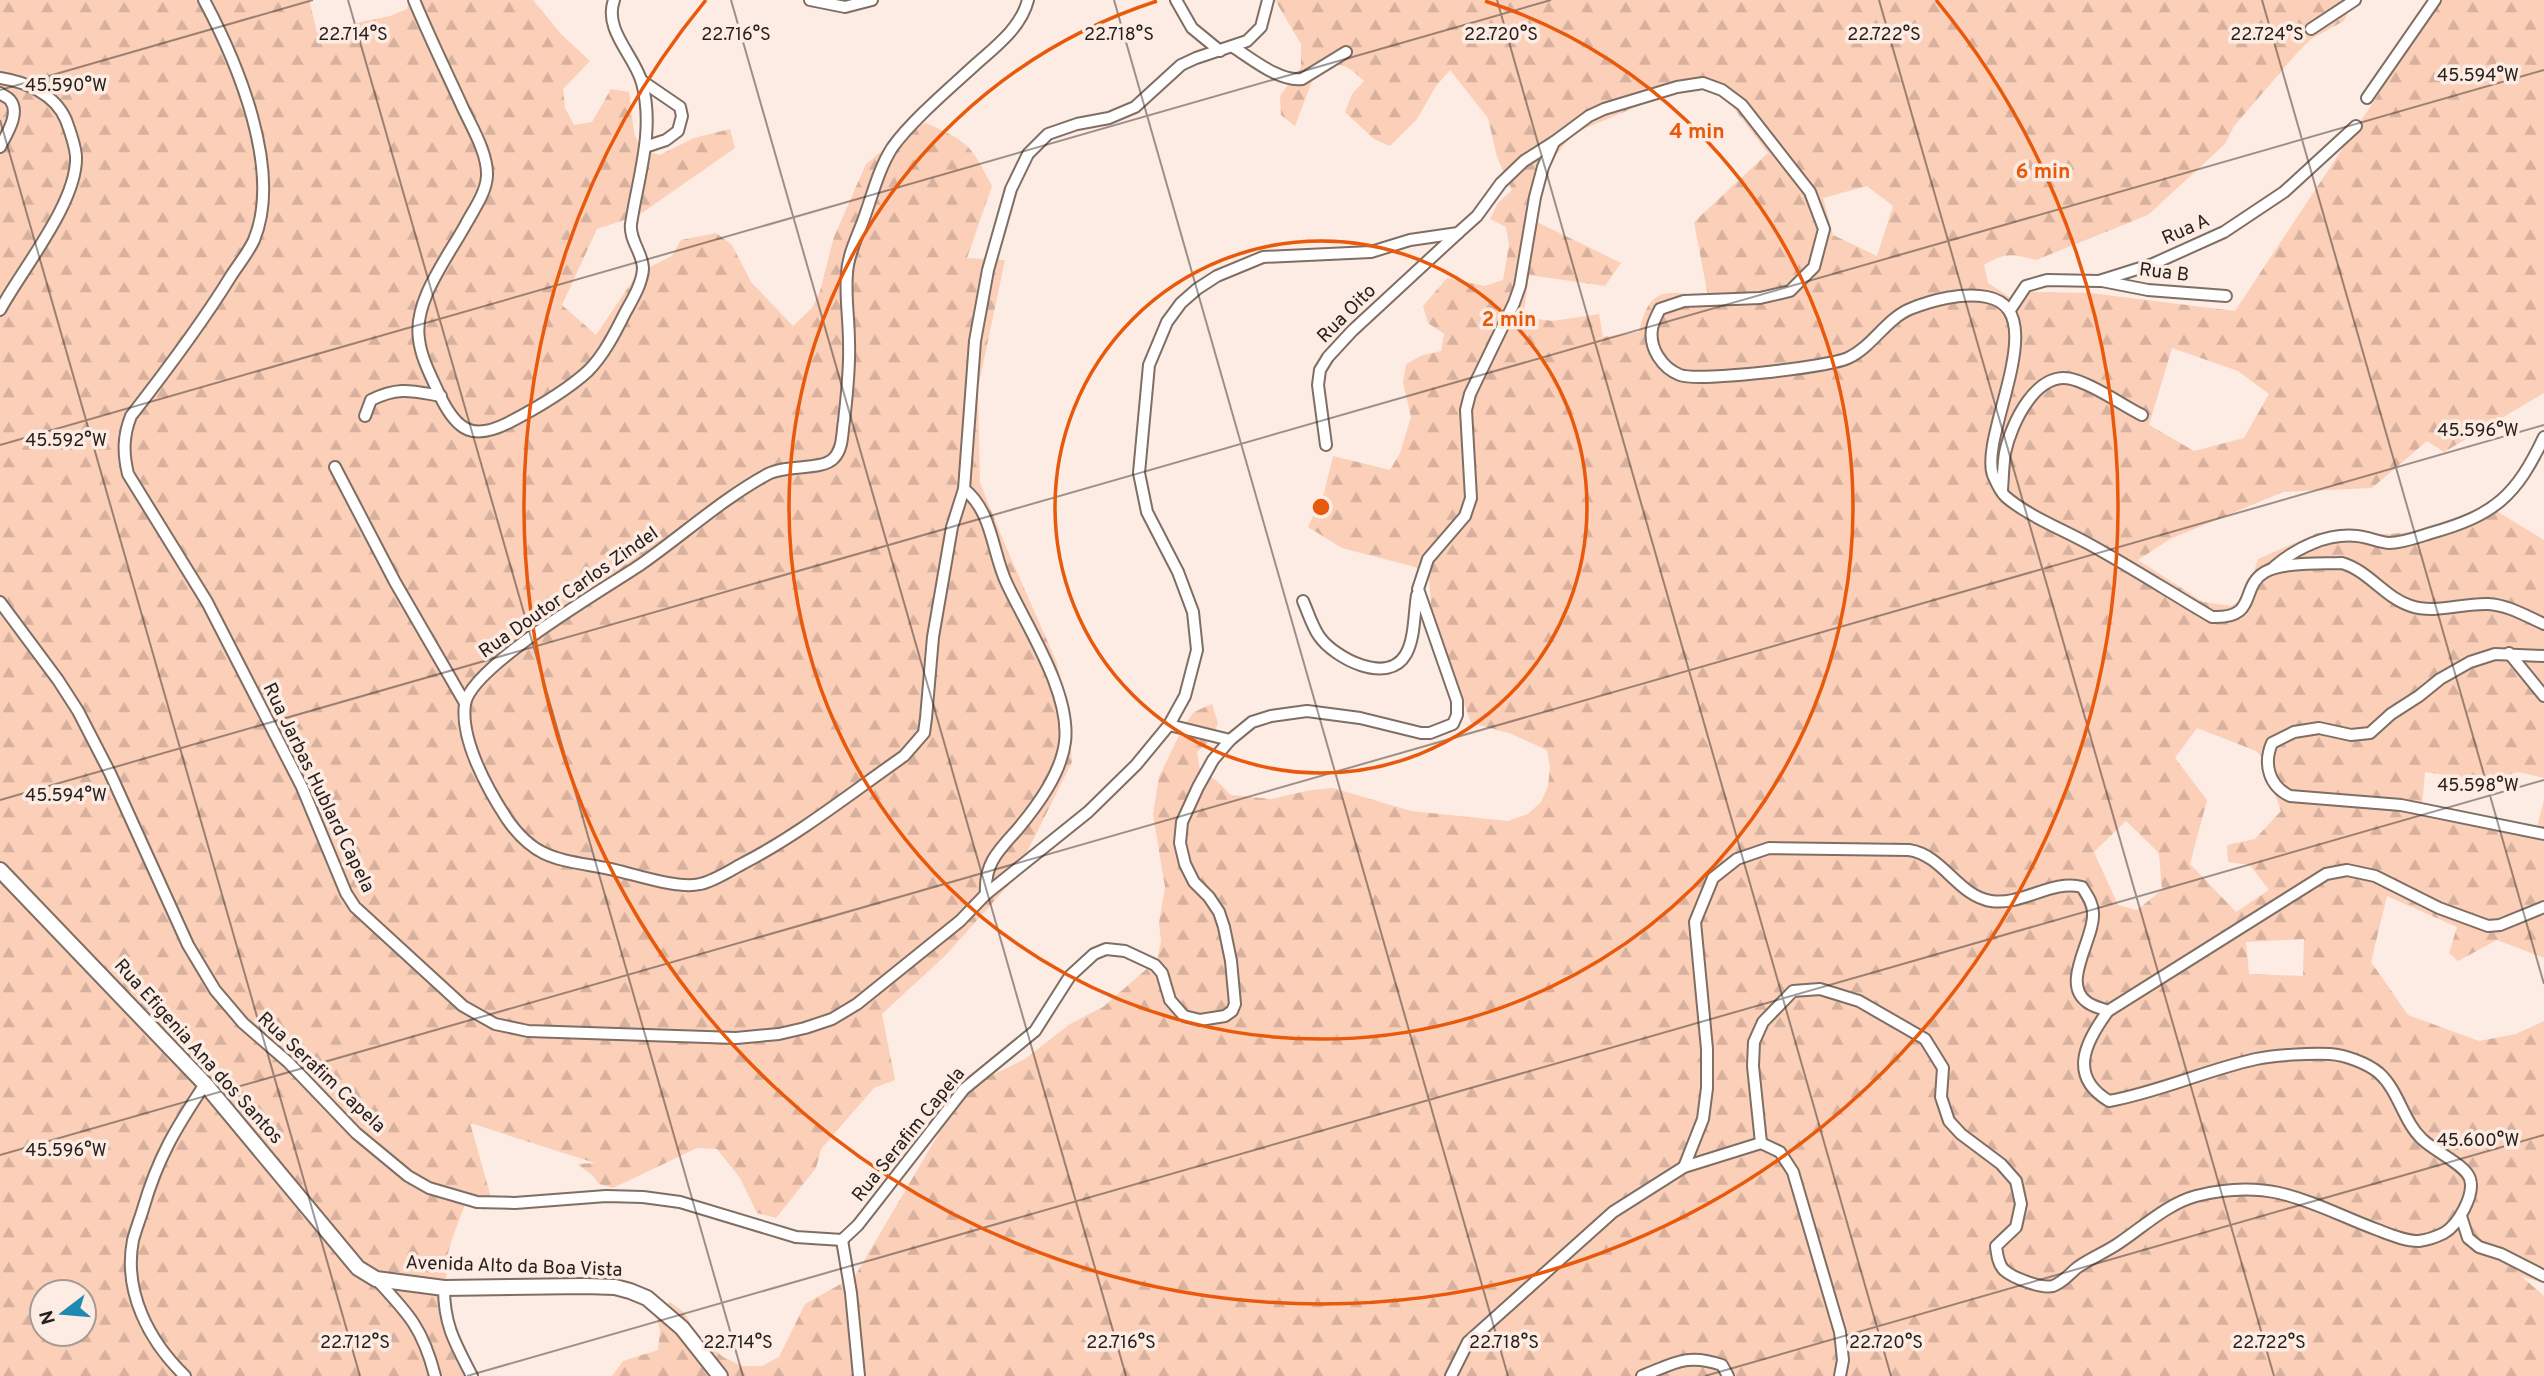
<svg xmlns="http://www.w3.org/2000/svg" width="2544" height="1376" viewBox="0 0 2544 1376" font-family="Overpass,sans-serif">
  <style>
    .forest { fill: url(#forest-firs); fill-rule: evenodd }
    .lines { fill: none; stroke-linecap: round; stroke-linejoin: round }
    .minor-casing { stroke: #7f6e64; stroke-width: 14 }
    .tertiary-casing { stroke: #7f6e64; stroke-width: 18 }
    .minor { stroke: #fff; stroke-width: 10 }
    .tertiary { stroke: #fff; stroke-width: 14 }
    .ticks { fill: none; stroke: #27201c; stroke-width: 2; stroke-opacity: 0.45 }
    .ring { fill: none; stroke: #e8590c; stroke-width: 3.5 }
    .labels { text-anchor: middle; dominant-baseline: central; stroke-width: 7; stroke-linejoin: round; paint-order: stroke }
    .street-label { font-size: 19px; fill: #27201c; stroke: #fcece3 }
    .ticks-label { font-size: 18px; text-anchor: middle; fill: #27201c; stroke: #fcece3; stroke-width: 7; stroke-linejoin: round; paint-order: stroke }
    .centre { fill: #e8590c; stroke: #fcece3; stroke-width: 3.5 }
    .ring-label { font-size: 21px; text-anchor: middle; font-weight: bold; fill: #e8590c; stroke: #fcece3; stroke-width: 7; stroke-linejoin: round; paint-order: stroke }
  </style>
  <defs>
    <pattern id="forest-firs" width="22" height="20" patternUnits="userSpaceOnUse" patternTransform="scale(1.75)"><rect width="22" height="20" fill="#fbcfb8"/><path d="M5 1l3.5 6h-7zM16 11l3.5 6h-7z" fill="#d7b19e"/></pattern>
  </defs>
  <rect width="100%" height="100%" fill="#fcece3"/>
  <!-- forest -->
  <g class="forest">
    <path d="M 0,0 L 309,0 L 317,31 L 390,16 L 407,9 L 409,0 L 533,0 L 562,35 L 590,61 L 563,89 L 565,108 L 574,125 L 592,122 L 611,89 L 629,92 L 634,133 L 641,150 L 660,155 L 694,138 L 730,129 L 735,148 L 639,215 L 597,229 L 562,305 L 596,335 L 638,273 L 672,256 L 681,240 L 716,233 L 732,245 L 751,282 L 793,326 L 812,308 L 820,291 L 834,237 L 866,164 L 909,129 L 926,123 C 970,143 970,144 992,186 L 967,258 L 1005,260 L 978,388 L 980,483 L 1006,547 L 1057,663 L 1069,723 L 1072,762 L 1013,880 L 946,955 L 882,1014 L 895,1080 L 874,1088 L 821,1149 L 816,1168 L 776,1218 L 757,1213 L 740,1178 L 717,1149 L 697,1148 L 613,1188 L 599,1184 L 592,1175 L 577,1164 L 595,1163 L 470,1123 L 492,1201 L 485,1210 L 465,1204 C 459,1222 449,1242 447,1261 C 442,1295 460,1347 478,1376 L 0,1376 ZM 42,1292 L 84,1292 L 84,1334 L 42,1334 Z"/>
    <path d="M 1275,0 L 2353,0 L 2344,21 L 2311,39 L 2297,53 L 2234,126 L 2225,144 L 2148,215 L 2036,260 C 2012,254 2006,252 1984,265 L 1988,283 L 2018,303 L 2027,292 L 2090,293 L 2235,311 L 2441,0 L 2544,0 L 2544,393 L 2444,452 L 2427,441 L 2372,488 L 2283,492 L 2170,539 L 2138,560 L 2203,602 L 2231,606 L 2246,597 L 2258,559 L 2317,533 L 2391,534 L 2425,530 L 2493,509 L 2544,540 L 2544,778 L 2518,772 L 2484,781 L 2425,772 L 2422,805 L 2537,827 L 2544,800 L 2544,958 L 2497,940 L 2458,961 L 2449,953 L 2457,927 L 2387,896 L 2371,962 L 2408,1015 L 2479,1041 L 2516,1034 L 2544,1021 L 2544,1283 L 2521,1276 L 2544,1296 L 2544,1376 L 612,1376 L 623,1361 L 658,1350 L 660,1330 L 655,1312 L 670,1302 L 685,1313 L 694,1331 L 723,1357 L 742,1366 L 762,1366 L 779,1357 L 805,1304 L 855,1276 L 959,1099 L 972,1085 L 1025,1059 L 1070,1024 L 1103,1007 L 1157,960 L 1161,941 L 1159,923 L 1165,887 L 1153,814 L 1159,777 L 1183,727 L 1194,712 L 1212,704 L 1218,723 L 1211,740 L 1197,752 L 1200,770 L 1217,781 L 1231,795 L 1271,799 L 1311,790 L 1333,788 L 1411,811 L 1508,821 L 1528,814 L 1541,802 L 1548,786 L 1550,767 L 1547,750 L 1509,733 L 1471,723 L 1432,616 L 1429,579 L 1415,567 L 1342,548 L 1308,527 L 1324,493 L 1333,456 L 1390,470 L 1400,453 L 1411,417 L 1403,382 L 1406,364 L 1423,355 L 1441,351 L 1444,334 L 1428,323 L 1423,306 L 1447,278 L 1485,286 L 1503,280 L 1509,245 L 1506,227 L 1490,219 L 1498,203 L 1512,190 L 1497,157 L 1488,118 L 1450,70 L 1436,86 L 1417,119 L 1390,146 L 1374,139 L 1345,112 L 1352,94 L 1364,81 C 1345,63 1339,60 1315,73 L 1295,126 L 1281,115 L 1280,96 L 1301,67 L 1301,44 ZM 1686,86 L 1714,89 L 1729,102 L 1768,153 L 1694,222 L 1708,296 C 1666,292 1650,284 1639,332 L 1603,337 L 1599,314 L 1553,321 L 1523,317 L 1529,275 L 1605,286 L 1621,263 L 1537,222 L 1537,213 L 1546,173 L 1556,155 L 1574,133 ZM 1867,186 L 1893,206 L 1877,256 L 1833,235 L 1823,198 ZM 2172,348 L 2238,371 L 2269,394 L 2244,438 L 2194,451 L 2149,425 ZM 2197,728 L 2256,751 L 2261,756 L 2281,811 L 2255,839 L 2227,845 L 2228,862 L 2250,865 L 2269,890 L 2236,912 L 2190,864 L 2207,800 L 2175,758 ZM 2126,821 L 2159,853 L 2162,890 L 2137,910 L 2118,905 L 2094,852 ZM 2304,939 L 2303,976 L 2249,974 L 2246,942 Z"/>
  </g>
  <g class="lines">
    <!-- minor casing -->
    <g class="minor-casing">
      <g id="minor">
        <path d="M 204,0 C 237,62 283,170 254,240 C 248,253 238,265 231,276 C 201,325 166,371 131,416 C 123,436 123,453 128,474 L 207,602 L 302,787 L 346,893 L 355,907 L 463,1006 L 495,1024 L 528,1031 L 736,1038 L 779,1034 L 805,1028 L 832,1019 L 857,1004 L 960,921 L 986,894 L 1088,812 L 1136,765 L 1169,725 L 1185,696 L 1197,650 L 1193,612 L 1178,572 L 1147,512 L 1139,473 L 1149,365 L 1167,322 L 1181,303 L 1197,289 L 1217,276 L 1263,257 L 1371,252 L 1410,240 L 1458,233 L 1477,216 L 1501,183 L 1524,161 L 1554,142 L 1589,116 L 1604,109 L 1677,87 L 1703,83 L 1722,90 L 1742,105 L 1810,192 L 1824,229 L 1814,267 L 1790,291 L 1760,298 L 1684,301 L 1660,309 C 1657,315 1653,322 1652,329 C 1649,348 1662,368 1680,375 C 1699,382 1828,367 1848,358 C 1872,347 1886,319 1910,309 C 1932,300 1963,292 1987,297 C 2054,310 1979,435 1993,475 C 1996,482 2000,492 2006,497 C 2028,516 2064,530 2089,544 C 2131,567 2171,593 2212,617 C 2259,619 2239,587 2265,572 C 2282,562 2321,564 2342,563 C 2369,571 2385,598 2411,606 C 2435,614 2463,603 2488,604 C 2508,605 2526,616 2544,624"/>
        <path d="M 414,0 C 429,36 446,71 462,106 C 471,126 488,153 487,176 C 486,193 474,209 466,224 C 448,257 413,301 419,339 C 421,359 433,380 441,398 C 458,432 474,440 508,423 C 535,409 565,392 588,371 C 604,355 615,333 625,313 C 632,300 642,284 643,269 C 643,253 629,240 631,224 C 638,177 655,130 642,83 C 635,56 603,30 614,0"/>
        <polyline points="810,0 845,7 872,0"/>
        <path d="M 1028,0 C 1021,28 995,47 975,65 C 951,87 910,122 892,148 C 878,170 872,197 863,221 C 857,237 848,255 847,273 C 845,296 849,319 849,343 C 850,369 847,395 844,421 C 842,433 843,449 834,458 C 822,471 787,464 768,474 C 722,499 683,535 640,565 C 606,588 471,666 465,704 C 460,740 488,790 507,819 C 534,858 556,859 600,867 C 627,871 675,890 700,884 C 714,881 729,871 742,864 C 800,834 851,793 904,756 L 924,733 L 926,718 L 933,637 L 952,527 L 964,489 L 975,341 L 988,270 L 1011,189 L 1028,154 L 1048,134 L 1077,124 L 1109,118 L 1135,107 L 1181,65 L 1196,58 L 1247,41 L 1261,27 L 1268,0"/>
        <polyline points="1176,0 1192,28 1220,51"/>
        <polyline points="2311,29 2355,0"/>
        <path d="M 1233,47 C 1251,58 1279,82 1302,79 L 1346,52"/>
        <path d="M 0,78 C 26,82 55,94 66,120 C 70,131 75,144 76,156 C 78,202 22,269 0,310"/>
        <polyline points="642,81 680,107 682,116 678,131 666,140 645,147"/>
        <path d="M 0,93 C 3,96 8,97 10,100 C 21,113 6,135 0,147"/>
        <polyline points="2367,98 2435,0"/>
        <polyline points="2102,281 2148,290 2226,296"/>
        <polyline points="2010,310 2026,286 2047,280 2099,281 2153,264 2224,232 2284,192 2356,126"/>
        <path d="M 365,416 L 371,400 C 399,386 412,391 441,396"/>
        <polyline points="1326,445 1318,385 1320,370 1328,357 1352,331 1458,233"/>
        <polyline points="335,467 395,582 465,703"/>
        <path d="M 964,489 C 993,512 992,553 1007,584 C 1027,627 1071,693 1065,742 C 1061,774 1037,806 1017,830 C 998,851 984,864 986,894"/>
        <path d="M 2002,490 C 2003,478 2003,465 2005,453 C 2011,424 2037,367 2075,380 C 2098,387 2120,404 2142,415"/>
        <path d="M 2274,567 C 2296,548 2327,533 2357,536 C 2368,537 2378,542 2389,543 C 2403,543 2418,537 2431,533 C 2495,515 2516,496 2544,437"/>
        <path d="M 1303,601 C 1308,612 1312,626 1319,636 C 1334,658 1388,686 1406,654 C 1415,638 1414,613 1417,595"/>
        <polyline points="0,602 58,680 78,711 110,773 188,945 215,990 243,1023 288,1062 356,1133 408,1176 429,1188 477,1202 515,1203 606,1196 643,1197 680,1202 796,1237 842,1240 858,1225 964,1089 1035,1031 1070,976 1094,954 1106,949 1125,951 1155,965 1162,973 1170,1000 1184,1016 1200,1020 1225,1016 1232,1011 1235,1004 1231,961 1224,927 1219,912 1209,897 1194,882 1185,864 1180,843 1182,822 1198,787 1213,760 1230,740 1252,722 1271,716 1307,711 1360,718 1421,733 1430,733 1453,724 1457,715 1457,701 1418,589 1428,559 1465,516 1471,498 1466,410 1470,394 1514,303 1520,286 1535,197 1543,167 1554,142"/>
        <polyline points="2509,653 2544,696"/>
        <path d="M 2544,656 L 2495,654 L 2470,662 L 2440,679 L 2419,696 L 2391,714 L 2370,733 L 2351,735 L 2319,728 L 2294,732 L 2272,743 C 2263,764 2269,786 2290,796 L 2401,805 L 2544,834"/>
        <polyline points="1169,725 1230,740"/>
        <path d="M 1761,1143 L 1753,1066 L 1754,1042 L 1763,1022 L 1793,991 L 1820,989 L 1859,1001 L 1925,1039 L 1943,1068 L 1941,1097 L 1949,1121 L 1961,1134 L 2001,1164 L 2016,1181 L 2021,1204 L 2016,1227 L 1996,1246 C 1997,1254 1998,1264 2004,1270 C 2013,1278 2042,1289 2053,1286 C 2064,1282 2070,1273 2078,1267 C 2091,1258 2106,1252 2119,1243 C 2143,1227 2167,1204 2196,1196 C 2224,1189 2251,1187 2279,1193 C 2314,1201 2345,1218 2378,1230 C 2391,1235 2405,1241 2419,1241 C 2427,1240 2436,1237 2444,1233 C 2458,1225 2475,1195 2470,1179 C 2466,1165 2434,1151 2422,1139 C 2403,1121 2399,1091 2379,1073 C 2367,1063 2345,1055 2330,1054 C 2311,1053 2274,1055 2256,1059 C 2206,1070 2159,1092 2109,1101 C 2067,1076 2086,1041 2108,1011 L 2326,874 L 2347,870 L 2375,876 L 2439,908 L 2488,926 L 2500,925 L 2544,907"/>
        <path d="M 1684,1167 L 1703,1119 L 1707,1088 L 1707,1049 L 1695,922 L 1713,878 L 1737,859 L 1769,848 L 1909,850 C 1943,855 1958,896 1991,901 C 2022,906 2052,879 2082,887 C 2087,895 2093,903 2093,913 C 2095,938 2060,983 2087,1002 C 2093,1007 2102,1008 2108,1011"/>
        <polyline points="2461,1216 2468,1238 2479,1247 2501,1254 2544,1276"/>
        <polyline points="842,1240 851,1293 859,1376"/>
        <path d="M 376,1279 C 409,1314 423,1329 435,1376"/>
        <path d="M 444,1288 C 444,1325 455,1343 472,1376"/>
        <path d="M 185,1376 C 149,1341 123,1292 133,1240 C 136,1229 140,1219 143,1209 C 158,1157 176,1128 205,1084"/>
        <polyline points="1451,1376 1468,1342 1613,1212 1684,1167 1761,1143 1780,1152 1793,1172 1840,1332 1843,1360 1840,1376"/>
        <path d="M 1642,1376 C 1675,1363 1687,1353 1722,1365 L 1728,1376"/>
      </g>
    </g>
    <!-- tertiary casing -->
    <g class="tertiary-casing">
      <polyline id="tertiary" points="0,870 205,1084 358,1268 376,1279 444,1288 585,1286 615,1287 630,1291 647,1298 682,1328 720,1376"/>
    </g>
    <!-- minor -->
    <use href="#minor" class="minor"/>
    <!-- tertiary -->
    <use href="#tertiary" class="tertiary"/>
  </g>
  <!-- ticks -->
  <path class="ticks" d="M 348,0 L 743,1376M 731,0 L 1126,1376M 1114,0 L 1508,1376M 1497,0 L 1891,1376M 1879,0 L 2274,1376M 2262,0 L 2544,984M 0,90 L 313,0M 0,120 L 360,1376M 0,445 L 1551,0M 0,800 L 2544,70M 0,1155 L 2544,425M 467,1376 L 2544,780M 1705,1376 L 2544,1135"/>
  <!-- distance rings -->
  <g class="ring">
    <circle cx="1321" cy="507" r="266"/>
    <path d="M1485 1A532 532 0 1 1 1157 1"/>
    <path d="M1936 0A797 797 0 1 1 706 0"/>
  </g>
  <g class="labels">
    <!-- street labels -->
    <g class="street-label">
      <text transform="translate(2186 230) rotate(-24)">Rua A</text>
      <text transform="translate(2164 273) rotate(7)">Rua B</text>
      <text transform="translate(1347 314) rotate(-45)">Rua Oito</text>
      <text transform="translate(569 593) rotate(-35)">Rua Doutor Carlos Zindel</text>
      <text transform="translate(318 788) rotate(64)">Rua Jarbas Hublard Capela</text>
      <text transform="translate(198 1052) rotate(48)">Rua Efigenia Ana dos Santos</text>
      <text transform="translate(321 1073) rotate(43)">Rua Serafim Capela</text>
      <text transform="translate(909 1135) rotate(-51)">Rua Serafim Capela</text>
      <text transform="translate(514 1267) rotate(2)">Avenida Alto da Boa Vista</text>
    </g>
  </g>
  <g class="ticks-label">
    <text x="353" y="40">22.714°S</text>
    <text x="736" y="40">22.716°S</text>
    <text x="1119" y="40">22.718°S</text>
    <text x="1501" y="40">22.720°S</text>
    <text x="1884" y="40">22.722°S</text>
    <text x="2267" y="40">22.724°S</text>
    <text x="2478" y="81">45.594°W</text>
    <text x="66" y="91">45.590°W</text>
    <text x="2478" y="436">45.596°W</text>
    <text x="66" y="446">45.592°W</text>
    <text x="2478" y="791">45.598°W</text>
    <text x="66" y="801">45.594°W</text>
    <text x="2478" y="1146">45.600°W</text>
    <text x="66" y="1156">45.596°W</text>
    <text x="355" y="1348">22.712°S</text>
    <text x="738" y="1348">22.714°S</text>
    <text x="1121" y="1348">22.716°S</text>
    <text x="1504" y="1348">22.718°S</text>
    <text x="1886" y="1348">22.720°S</text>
    <text x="2269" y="1348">22.722°S</text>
  </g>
  <circle cx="1321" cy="507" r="10" class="centre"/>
  <g class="ring-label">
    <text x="1697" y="138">4 min</text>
    <text x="2043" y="178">6 min</text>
    <text x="1509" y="326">2 min</text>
  </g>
  <!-- north arrow -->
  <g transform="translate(63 1313) rotate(254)"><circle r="33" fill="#fcece3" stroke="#a79a93" stroke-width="2"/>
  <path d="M0-5L12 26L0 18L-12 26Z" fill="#1f89b1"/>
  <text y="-10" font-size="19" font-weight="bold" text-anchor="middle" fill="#27201c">N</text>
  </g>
</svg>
